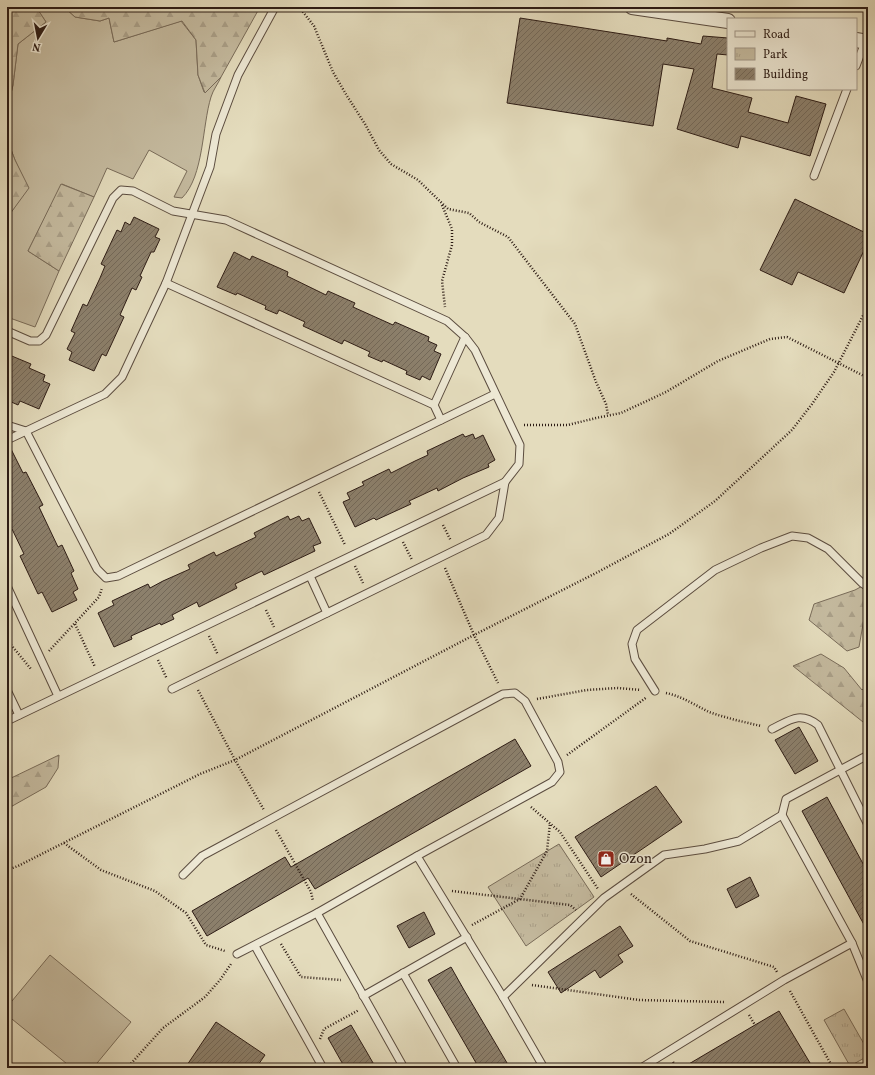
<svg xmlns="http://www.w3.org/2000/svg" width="875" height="1075" viewBox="0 0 875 1075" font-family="Vollkorn,serif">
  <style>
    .grass { fill: #c5bba0; stroke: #796c5a }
    .forest { fill: url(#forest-firs); stroke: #796c5a }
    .park { fill: url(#park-tufts); stroke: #796c5a }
    .building { fill: url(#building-hatch); stroke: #2d1c15 }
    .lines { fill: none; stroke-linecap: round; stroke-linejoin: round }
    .service-casing { stroke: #5b4c3f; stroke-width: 9 }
    .minor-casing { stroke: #5b4c3f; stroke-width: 16 }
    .path { stroke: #2d1c15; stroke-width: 2.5; stroke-dasharray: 1 2; stroke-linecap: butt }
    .service { stroke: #ede8d4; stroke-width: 7 }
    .minor { stroke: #ede8d4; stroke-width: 14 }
    .labels { text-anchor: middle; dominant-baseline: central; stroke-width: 3; stroke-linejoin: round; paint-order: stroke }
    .poi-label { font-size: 14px; fill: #2d1c15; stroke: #ede8d4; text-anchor: start }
  </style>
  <defs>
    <pattern id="forest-firs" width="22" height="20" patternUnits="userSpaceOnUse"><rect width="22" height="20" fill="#c5bba0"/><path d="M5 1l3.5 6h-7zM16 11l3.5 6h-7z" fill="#aaa089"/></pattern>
    <pattern id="park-tufts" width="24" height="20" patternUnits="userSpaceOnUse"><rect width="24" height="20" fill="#c5bba0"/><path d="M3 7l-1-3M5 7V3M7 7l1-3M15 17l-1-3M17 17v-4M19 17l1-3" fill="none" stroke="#aaa089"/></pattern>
    <pattern id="building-hatch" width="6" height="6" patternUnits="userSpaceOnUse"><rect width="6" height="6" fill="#8c806c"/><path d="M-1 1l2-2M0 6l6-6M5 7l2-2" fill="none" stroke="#736858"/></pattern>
  </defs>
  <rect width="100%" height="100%" fill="#e4dcbd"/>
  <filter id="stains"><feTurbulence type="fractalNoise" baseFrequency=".005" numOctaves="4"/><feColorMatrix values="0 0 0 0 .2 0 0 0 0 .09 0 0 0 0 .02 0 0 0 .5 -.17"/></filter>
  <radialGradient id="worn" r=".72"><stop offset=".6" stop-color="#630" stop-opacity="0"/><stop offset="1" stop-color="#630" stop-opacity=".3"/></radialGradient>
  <!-- grass -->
  <g class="grass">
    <path d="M 36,7 L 64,7 L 75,17 L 100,21 L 109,18 L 114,42 L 181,21 L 196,40 L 198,75 L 204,92 L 221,77 C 218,84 213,90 211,97 C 202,126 204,176 182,198 L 174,197 L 187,171 L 149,150 L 133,179 L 107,168 L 94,197 L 62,184 L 28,251 L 59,271 L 35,327 L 7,317 L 7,218 L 28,188 L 15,160 L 7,139 L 7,110 L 13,85 L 18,44 L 46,22 Z"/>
    <polygon points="50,955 131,1022 93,1068 72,1068 7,1015 7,1007"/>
  </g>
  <!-- forest -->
  <g class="forest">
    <polygon points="7,7 36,7 46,22 18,44 13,85 7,110"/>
    <polygon points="64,7 260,7 221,77 205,93 198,75 196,40 182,21 114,42 109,18 100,21 75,17"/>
    <polygon points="7,139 15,160 29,188 7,218"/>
    <polygon points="61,184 94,197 59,271 28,251"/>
    <polygon points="868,583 868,596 859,647 847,651 809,620 814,604 855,590"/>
    <polygon points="821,654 844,668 862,690 868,684 868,726 793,666"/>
    <polygon points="59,755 58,768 46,787 7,809 7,780"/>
  </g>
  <!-- park -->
  <g class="park">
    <polygon points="559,844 594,897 526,946 488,887"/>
    <polygon points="844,1009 868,1051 868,1056 850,1066 824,1020"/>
  </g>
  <!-- building -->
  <g class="building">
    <polygon points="520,18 667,41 667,38 701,44 703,36 728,38 728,55 717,54 712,88 752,98 748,112 788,123 796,96 826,104 810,156 741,136 738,148 677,129 694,69 663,64 653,126 507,103"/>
    <polygon points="795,199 868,234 868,242 844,293 798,272 792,285 760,270"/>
    <polygon points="134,217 159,229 155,237 160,239 154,252 151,252 140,276 142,277 136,290 132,288 120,315 124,317 106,356 102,354 94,371 69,360 72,352 67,349 75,333 71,331 83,304 87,306 100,278 105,266 101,264 117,230 121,232 125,222 130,225"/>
    <polygon points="234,252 250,260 252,256 288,272 287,276 326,295 328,291 355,303 353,307 393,325 395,322 429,337 428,341 437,345 434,351 441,354 430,380 422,376 420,380 406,374 407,371 383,360 382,362 368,356 370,352 344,340 342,344 303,326 305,322 279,310 277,314 265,309 266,306 237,293 236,295 217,287"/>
    <polygon points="7,354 31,364 29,368 45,375 43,381 50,384 39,409 20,401 18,405 7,400"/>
    <polygon points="463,434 465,437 473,434 475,439 483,435 495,460 488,464 489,467 463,478 438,491 437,488 409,501 411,504 376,520 374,518 355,527 343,502 350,499 347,493 364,485 362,482 389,469 391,473 415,461 428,455 427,451"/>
    <polygon points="7,445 9,445 23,473 26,472 43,505 39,507 58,547 62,545 74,571 71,573 78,589 73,592 77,600 52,612 42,592 38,594 20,556 24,554 12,529 7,531"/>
    <polygon points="288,516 290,520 299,516 302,521 309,518 321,543 313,546 315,551 264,575 262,571 235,584 237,588 199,607 197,602 172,615 174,619 161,625 160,623 131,636 132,639 114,647 98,613 114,605 112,601 148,584 150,588 163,581 190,569 188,565 214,552 216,556 256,537 254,533"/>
    <polygon points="799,727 818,761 795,774 775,740"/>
    <polygon points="515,739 531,766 315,889 308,878 207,936 192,911 285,857 291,867"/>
    <polygon points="656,786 682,822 601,877 575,837"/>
    <polygon points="827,797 868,873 868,932 802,811"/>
    <polygon points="750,877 759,896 736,908 727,889"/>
    <polygon points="424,912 435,934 409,948 397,926"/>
    <polygon points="620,926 633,946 618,955 623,962 600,978 595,970 561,993 548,972"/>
    <polygon points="451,967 464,990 510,1068 479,1068 428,980"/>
    <polygon points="779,1011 813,1068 682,1068 755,1025"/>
    <polygon points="216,1022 265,1055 256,1068 185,1068"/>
    <polygon points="351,1025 365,1049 376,1068 345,1068 328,1038"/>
  </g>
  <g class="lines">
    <!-- service casing -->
    <g class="service-casing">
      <g id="service">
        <polyline points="856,66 865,42"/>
        <polyline points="814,176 847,89"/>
        <polyline points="166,283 434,405 441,420"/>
        <polyline points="7,331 30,341 39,341 46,335 113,198 121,190 133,191 173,211 226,220 447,321 465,337 475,350 520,445 519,464 505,482 7,721"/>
        <polyline points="434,405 465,337"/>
        <polyline points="7,425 26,431 97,569 106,578 118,576 495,394"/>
        <polyline points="7,440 105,394 122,377 166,283 210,167 216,134 238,75 275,7"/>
        <polyline points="310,576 327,613"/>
        <polyline points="7,586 58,696"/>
        <polyline points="172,689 486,535 499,518 505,482"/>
        <polyline points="7,690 19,715"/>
        <polyline points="655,691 635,659 632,644 637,630 715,570 761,548 792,536 808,538 828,549 862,583 868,587"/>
        <path d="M 772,729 C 790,720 800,711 818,725 L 868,825"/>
        <polyline points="782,815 852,943 868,982"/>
        <polyline points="183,875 202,856 503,694 515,693 525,701 558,762 560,772 552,782 417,856 503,997 544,1068"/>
        <polyline points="317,913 404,1068"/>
        <polyline points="255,946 323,1068"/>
        <polyline points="237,954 317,913 417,856"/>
        <polyline points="403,973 457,1068"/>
        <polyline points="363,996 467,937"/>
        <polyline points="503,997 604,898 664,855 705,849 739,841 782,815 786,799 868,755"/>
        <polyline points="641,1068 784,980 852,943"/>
      </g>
    </g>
    <!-- minor casing -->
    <g class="minor-casing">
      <g id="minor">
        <polyline points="632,7 728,21"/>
        <polyline points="856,40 868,42"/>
      </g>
    </g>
    <!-- path -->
    <g class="path">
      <polyline points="299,7 314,26 333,72 347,96 365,124 379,150 391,164 418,180 448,209 469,213 479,222 508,237 575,324 596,382 606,404 608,415"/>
      <polyline points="442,205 452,229 452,245 442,281 445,307"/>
      <polyline points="524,425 568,425 596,418 621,413 666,392 718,361 770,339 787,337 868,378"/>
      <polyline points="319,492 345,545"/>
      <polyline points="443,525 451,541"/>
      <polyline points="403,542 412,560"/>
      <polyline points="355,566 363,583"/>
      <polyline points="445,568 474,635 498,683"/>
      <polyline points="266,610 274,627"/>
      <polyline points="75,624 95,667"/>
      <polyline points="209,636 218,655"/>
      <polyline points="7,640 31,669"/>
      <polyline points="49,651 99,597 102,588"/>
      <polyline points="158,660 167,679"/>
      <polyline points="198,690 235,760 264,810"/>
      <path d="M 666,693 C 681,696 695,705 709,712 C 726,718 744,722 761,726"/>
      <polyline points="537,699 587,690 617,688 641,690"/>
      <polyline points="567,755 647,697"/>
      <polyline points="531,807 560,832 598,889"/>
      <polyline points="276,830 311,892 313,901"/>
      <polyline points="64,843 101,870 155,891 186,913 206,945 225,951"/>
      <polyline points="7,870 18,866 200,774 235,760 474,635 596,573 669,534 715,501 792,430 812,404 834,372 868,306"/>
      <polyline points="452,891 570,905 576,910"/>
      <polyline points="631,894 690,941 774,967 777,972"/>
      <polyline points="472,925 520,899 547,851 550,823"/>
      <polyline points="281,944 301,977 341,980"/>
      <polyline points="532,985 639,1000 724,1002"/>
      <polyline points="790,991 833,1068"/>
      <polyline points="749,1015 755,1025"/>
      <polyline points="320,1039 324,1029 359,1010"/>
      <polyline points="673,1062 677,1068"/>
      <polyline points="127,1068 163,1028 205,997 220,980 231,964"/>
    </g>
    <!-- service -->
    <use href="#service" class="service"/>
    <!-- minor -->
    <use href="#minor" class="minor"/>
  </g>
  <!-- icons -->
  <defs>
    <g id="shop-square" transform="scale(0.9)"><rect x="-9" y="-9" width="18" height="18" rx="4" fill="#8f2418" stroke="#ede8d4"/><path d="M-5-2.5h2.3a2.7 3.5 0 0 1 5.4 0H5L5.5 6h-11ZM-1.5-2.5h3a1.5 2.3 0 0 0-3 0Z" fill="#fff"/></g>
  </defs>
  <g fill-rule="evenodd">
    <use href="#shop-square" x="606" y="859"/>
  </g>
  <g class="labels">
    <!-- poi labels -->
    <g class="poi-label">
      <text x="619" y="859">Ozon</text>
    </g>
  </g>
  <!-- margin -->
  <rect width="875" height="1075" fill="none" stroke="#e4dcbd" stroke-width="24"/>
  <rect x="8" y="8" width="859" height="1059" fill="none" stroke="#2d1c15" stroke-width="2"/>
  <rect x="12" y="12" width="851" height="1051" fill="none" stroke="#2d1c15"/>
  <!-- legend -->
  <rect x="727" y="18" width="130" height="72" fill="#ede8d4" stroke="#a09688"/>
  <rect x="735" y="31" width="20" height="6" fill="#ede8d4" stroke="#a09688"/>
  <text x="763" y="38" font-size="12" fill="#2d1c15">Road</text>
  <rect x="735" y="48" width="20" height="12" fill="url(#park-tufts)" stroke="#a09688"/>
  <text x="763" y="58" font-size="12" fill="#2d1c15">Park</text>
  <rect x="735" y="68" width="20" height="12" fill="url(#building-hatch)" stroke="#a09688"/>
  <text x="763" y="78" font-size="12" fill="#2d1c15">Building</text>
  <!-- north arrow -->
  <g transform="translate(38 38) rotate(190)" stroke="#ede8d4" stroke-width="3" paint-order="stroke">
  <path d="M0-3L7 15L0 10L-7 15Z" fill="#2d1c15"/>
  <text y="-6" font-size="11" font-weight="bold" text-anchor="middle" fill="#2d1c15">N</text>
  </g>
  <rect width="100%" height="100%" filter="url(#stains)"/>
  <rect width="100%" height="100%" fill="url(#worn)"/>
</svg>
